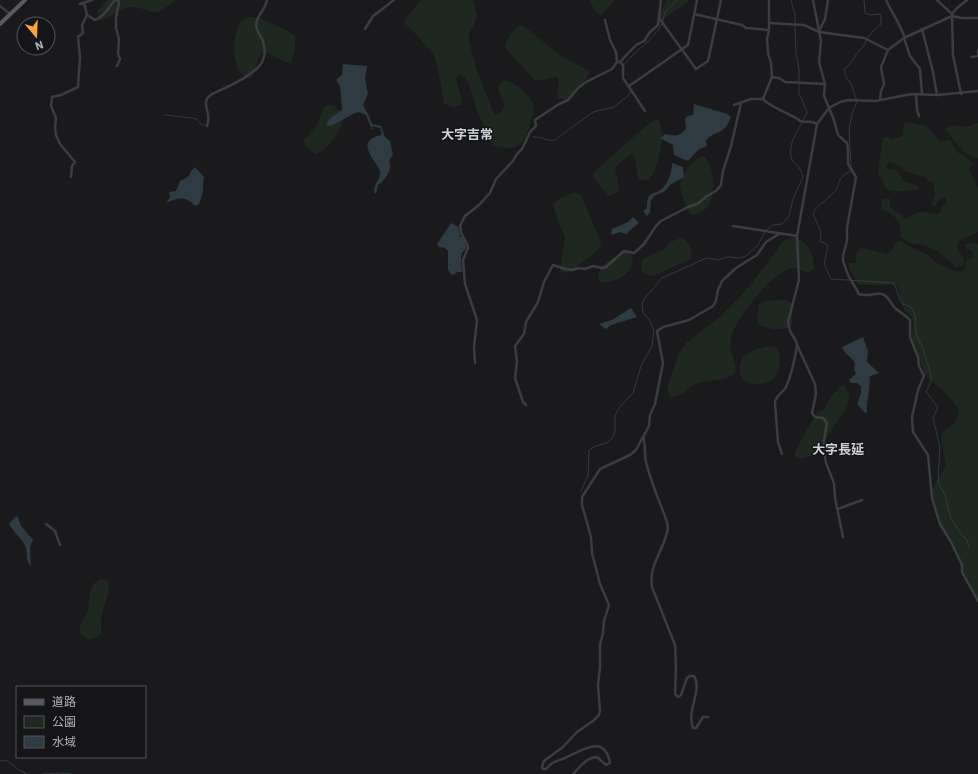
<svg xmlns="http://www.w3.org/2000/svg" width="978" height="774" viewBox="0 0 978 774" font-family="'IBM Plex Sans','Noto Sans JP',sans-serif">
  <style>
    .green { fill: #1f2820 }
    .water { fill: #2f3b42 }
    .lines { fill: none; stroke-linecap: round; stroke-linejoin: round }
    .stream { stroke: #2f3b42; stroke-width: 1 }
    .street { stroke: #3b3d42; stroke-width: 2.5 }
    .primary { stroke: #575a61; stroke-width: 4 }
    .labels { text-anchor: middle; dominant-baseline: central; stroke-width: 3; stroke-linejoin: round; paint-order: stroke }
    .quarter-label { font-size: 13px; font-weight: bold; fill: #cdd1d8; stroke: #151518 }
  </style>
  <rect width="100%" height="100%" fill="#1a1a1d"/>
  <!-- green -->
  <g class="green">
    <path d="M 107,0 L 176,0 L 159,12 C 149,13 140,6 130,7 C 118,8 111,19 100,20 L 98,17 L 97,11 Z"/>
    <path d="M 421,0 L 473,0 L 477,15 L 474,25 L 469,33 L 469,41 L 477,71 L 493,112 L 495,115 C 500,114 503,111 505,106 C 503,101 497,91 499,86 C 505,70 531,96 533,104 C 535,111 532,119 530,125 C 528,131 526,138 522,142 C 516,150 501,149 493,145 L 477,111 L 469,83 L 464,77 L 458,74 L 456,78 L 462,102 L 461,105 L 454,107 L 444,104 L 438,69 L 434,55 L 413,31 L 404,23 L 405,19 Z"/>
    <polygon points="589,0 615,0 601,15 596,12"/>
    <polygon points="667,0 689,0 687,3 661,20 658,19 657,17"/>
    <path d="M 248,17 C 258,16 287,29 295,36 L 295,49 L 291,63 L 286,62 L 265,52 L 261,54 L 251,78 L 249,79 C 229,71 232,35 241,21 Z"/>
    <path d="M 521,25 L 530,31 L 561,56 L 589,71 L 589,74 C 581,86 575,102 558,98 C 556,91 560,85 558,77 C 550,76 542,82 534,80 L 505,47 C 505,40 515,27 521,25 Z"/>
    <path d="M 327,105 L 334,106 L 344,113 C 345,125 328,153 315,154 L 306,146 L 303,141 L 317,125 L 324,107 Z"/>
    <path d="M 656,119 L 659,120 C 661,126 662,133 662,139 C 661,149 656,175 648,180 L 639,180 L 638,178 L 635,156 L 631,154 L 617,165 L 615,168 L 619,191 L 610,196 L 608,195 L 593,177 L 593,173 L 647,125 Z"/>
    <path d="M 908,122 L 926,126 L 940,141 L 950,140 L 957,152 L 966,157 L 973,164 L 969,169 L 978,188 L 978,232 C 971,237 965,236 959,241 L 957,248 C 960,256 966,255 963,266 L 956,267 L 937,251 L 924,245 L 913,244 L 900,237 C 900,234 901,230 900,227 C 898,217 891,213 882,209 L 881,204 L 883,199 L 891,199 L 889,206 L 906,219 L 915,213 L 921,212 L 939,214 L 943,205 L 947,203 L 946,198 L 944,197 L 937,202 L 936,206 L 931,205 L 935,194 L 933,182 L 928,181 L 925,177 L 906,171 L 896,164 L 889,162 L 886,164 L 887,169 L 895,170 L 899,173 L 904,182 L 914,184 L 919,187 L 917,189 C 911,191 891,193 886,188 C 883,184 883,179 878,174 C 880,162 880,150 884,137 L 888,137 L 892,139 L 900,137 L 903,135 L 904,124 Z"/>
    <path d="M 978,123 L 978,158 C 963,157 956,139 945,130 L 951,125 L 966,127 Z"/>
    <path d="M 703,156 C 715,164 716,195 708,206 C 704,211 699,214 692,215 L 687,209 L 679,185 C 683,175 692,159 703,156 Z"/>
    <polygon points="574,192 579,194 582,197 600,240 601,247 573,270 564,273 561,272 560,269 565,237 555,213 553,204 557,200"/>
    <path d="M 794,237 C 809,243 814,254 814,269 L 810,272 C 804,273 798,267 792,268 C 774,270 734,320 731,338 C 731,342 730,346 731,350 C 732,355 737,367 736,371 C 732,381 708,380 699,383 C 687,386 686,397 670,397 L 667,388 L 679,353 L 686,343 L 720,317 L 738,299 L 752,283 L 782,243 L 787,239 Z"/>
    <path d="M 681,238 C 690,242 693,250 691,259 L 653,276 C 642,276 638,267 644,258 L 663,250 L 670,242 Z"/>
    <polygon points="901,241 911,247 928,255 937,263 951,270 961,272 966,268 965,262 973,257 972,251 966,248 964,244 975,243 978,244 978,599 963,571 951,541 941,523 933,497 932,489 946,466 941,439 942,433 955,423 959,413 957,407 948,395 925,375 912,337 913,322 911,316 906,312 903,307 898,287 894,285 868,285 858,284 849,268 849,263 855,263 857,261 855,255 861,248 887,254 893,250 895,243"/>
    <path d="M 625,251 C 631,252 633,260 633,266 C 625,276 614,284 601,282 C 591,268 615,257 625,251 Z"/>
    <path d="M 783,300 L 789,301 L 792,304 L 792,325 L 790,327 C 783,331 761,329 757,322 L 759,305 L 766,301 Z"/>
    <path d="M 774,346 C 783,353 781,370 774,378 C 770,383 761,384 754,384 C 751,384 749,384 746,382 C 742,380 741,376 740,372 C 737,352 759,347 774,346 Z"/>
    <path d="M 842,385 L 845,386 L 849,395 L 848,405 L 815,455 L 800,459 C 796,458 795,456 795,452 L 815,415 L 819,411 L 824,410 L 829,399 Z"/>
    <path d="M 101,579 L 108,581 L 109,589 L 101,619 L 101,633 L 97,637 L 88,639 L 81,635 C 77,625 86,618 88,609 C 90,597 88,584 101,579 Z"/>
  </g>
  <!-- water -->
  <g class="water">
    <path d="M 343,64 L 367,66 L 365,79 L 368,94 L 363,105 L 369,116 L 372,124 L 381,126 L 385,137 L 390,141 L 393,155 L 389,160 C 393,170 385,180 378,185 L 376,194 L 374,192 C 374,182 382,179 380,171 C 378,163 358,146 373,138 C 376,136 380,136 382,134 L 380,128 L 372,126 L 373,129 L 372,130 L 366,115 L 359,112 C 348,115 340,123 329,126 L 327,125 L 327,122 L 332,117 L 342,110 L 340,86 L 336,80 L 342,75 Z"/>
    <path d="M 694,104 L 727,114 L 731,117 C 729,123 725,130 719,132 C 713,135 710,135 706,141 L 707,146 L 698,150 L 688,161 L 674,155 L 673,145 L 660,138 L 665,134 C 674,136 681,137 686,128 L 685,119 L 687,116 L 693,115 Z"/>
    <path d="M 672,163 L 683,167 L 684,177 L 670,185 L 665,191 L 654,196 L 651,200 L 650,212 L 647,216 L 643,211 L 647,208 C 647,205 647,201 648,198 C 650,194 655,193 659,191 C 668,186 672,172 672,163 Z"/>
    <path d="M 195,167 L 204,177 L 203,184 L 203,192 L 199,204 L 195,206 C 185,195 178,198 166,203 L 170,197 L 169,192 L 176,191 L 180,181 L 188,177 L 192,170 Z"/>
    <polygon points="633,217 639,223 629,231 627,234 625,234 621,232 611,235 612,229 628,222"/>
    <path d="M 451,223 L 458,227 L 460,237 L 463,237 C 470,255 462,246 461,258 C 461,262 462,267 462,272 L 457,272 L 455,274 L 452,275 L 448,270 L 448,251 L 445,248 L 439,247 L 437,244 Z"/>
    <polygon points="631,308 637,317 611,325 606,329 599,324 612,320"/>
    <path d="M 863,337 L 868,351 L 867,362 L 879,373 L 870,376 L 869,390 L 867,404 L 867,412 L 865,413 L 857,404 L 861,393 L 861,386 L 857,383 L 851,383 L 849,380 L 856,374 L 854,368 L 855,363 C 850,355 846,356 842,347 Z"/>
    <path d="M 16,516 L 18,517 L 21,526 L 33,540 L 30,546 L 31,566 C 25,561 28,555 26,548 C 23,539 14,533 9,524 Z"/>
  </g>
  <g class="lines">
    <!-- stream -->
    <g class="stream">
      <polyline points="791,0 795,15 795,23"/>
      <path d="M 864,0 L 865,13 L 870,15 L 880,14 L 881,19 L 881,24 L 869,35 L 863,47 L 858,52 L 852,61 L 845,69 L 845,75 L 851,84 L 857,101 L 852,114 L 849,129 L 851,166 L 850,171 C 846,174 840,177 839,182 C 837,186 839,184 837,188 C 832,198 817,203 813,214 L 821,232 L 820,241 L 826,244 L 828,246 L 824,264 L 831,279 L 894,283 L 900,300 L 903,304 L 911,307 L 915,315 L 916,334 L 923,349 L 931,375 L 931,382 L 926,392 L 938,407 L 933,418 L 940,447 L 938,482 L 945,495 L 951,519 L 962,535 L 967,540 L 969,547"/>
      <polyline points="663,21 665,12 677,0"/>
      <path d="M 624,65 C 635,50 653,41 662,24"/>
      <polyline points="165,115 192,118 196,119 202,125 205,125"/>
      <path d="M 533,137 C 541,136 548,142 555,140 L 593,112 L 614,107 L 629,95 L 631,91"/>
      <path d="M 766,230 L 773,225 L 782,224 L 789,216 L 793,199 L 803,177 C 800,164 792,164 791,156 C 788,140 802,126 807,112 L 799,93 L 799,68 L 796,54 L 795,26"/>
      <polyline points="581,491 588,476 589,450 596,446 609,442 613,437 615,430 615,415 620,407 633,393 641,366 652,346 654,331 650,321 643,312 642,305 644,299 662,278 702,260 708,258 718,260 728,257 739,258 746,256 758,245 765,232"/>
      <polyline points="0,761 6,760 19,770 28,774"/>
      <polyline points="43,774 61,773 72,774"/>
    </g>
    <!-- street -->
    <g class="street">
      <path d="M 813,0 L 821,41 L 819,62 L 825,84 L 824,96 L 834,120 L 838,135 L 847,143 L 848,149 L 848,164 L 856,177 L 847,228 L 847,241 L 843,256 L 843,261 L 848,275 L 859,294 C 866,297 874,293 882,294 C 889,296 890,303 895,308 C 900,312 905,315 910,320 L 910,337 L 918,357 L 919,366 L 924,376 L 918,390 L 912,417 L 913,432 L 928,455 L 932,498 L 940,524 L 951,542 L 962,565 L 962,572 L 978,601"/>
      <path d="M 886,0 C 892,13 900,24 905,38"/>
      <polyline points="937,0 952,14 953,55 961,94"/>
      <polyline points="80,4 92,0"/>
      <polyline points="0,6 10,14"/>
      <polyline points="694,14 742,25 746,28 769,30"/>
      <polyline points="952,14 957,8 967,0"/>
      <path d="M 87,15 L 95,20 C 105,16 108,8 115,0"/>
      <polyline points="659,18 696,69 708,61 721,0"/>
      <polyline points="769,23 804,25 819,32 864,38 888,50"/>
      <polyline points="365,29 373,16 394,0"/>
      <polyline points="922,29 933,72 937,95"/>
      <polyline points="819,31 825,19 828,0"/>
      <polyline points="904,38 910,56 920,69 922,94"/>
      <polyline points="978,50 978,54"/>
      <polyline points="972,57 978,56"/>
      <polyline points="617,62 620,62 636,45 644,41 650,32 658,25 661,0"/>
      <polyline points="620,62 623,65 623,78 645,111"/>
      <polyline points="117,66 120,59 118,54 119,39 116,28 116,18 119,2 117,0"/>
      <polyline points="772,77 779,78 785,82 825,84"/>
      <polyline points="629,86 688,45 697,0"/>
      <polyline points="916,94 917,110 919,116"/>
      <polyline points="763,99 772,77 771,63 768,53 767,38 769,31 769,0"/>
      <polyline points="880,100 881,91 884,84 881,67 888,50 904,38 952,16 962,18 978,18"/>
      <path d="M 734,105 L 751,99 L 763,99 C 767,105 789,114 796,118 C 798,119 799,121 801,121 C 808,124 807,119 817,124"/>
      <path d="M 207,126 C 208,122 209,119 208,115 C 207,106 202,101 212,94 C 225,88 258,74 263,60 C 265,56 265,49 264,45 C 263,37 256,32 256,25 C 256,16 266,9 267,0"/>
      <polyline points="71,177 72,166 75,162 60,144 56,135 55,128 56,118 51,106 52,97 61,95 78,87 80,57 78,37 83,33 82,25 87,15 84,3"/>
      <polyline points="733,226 797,236"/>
      <polyline points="475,363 474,347 477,320 465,284 463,260 468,248 467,244 461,233 460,226 465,216 479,205 490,193 496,179 513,161 517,154 522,149 525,143 530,132 536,126 535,120 559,104 568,100 578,88 586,82 612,69 617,62 616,52 610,40 605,20"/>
      <polyline points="526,405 523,402 515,378 517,362 515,346 524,334 526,322 538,302 544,282 553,265 565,269 572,270 579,268 585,269 593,266 602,268 606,267 624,251 634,253 644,244 656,226 661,221 688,207 697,204 707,196 716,191 721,185 723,171 731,146 741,103"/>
      <path d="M 643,437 C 646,445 644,454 646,462 C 651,483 660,502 667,522 L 668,528 C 665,549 648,565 652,587 L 675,645 L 676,668 L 675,694 L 678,697 L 681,695 L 687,678 L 690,676 L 694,676 C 703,690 686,710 693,728 L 696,728 L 703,717 L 708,717"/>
      <path d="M 782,454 L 778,442 L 775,402 C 776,395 783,393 786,387 C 791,376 795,358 797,346"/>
      <polyline points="838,509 862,500"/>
      <polyline points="46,524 55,531 60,545"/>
      <polyline points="843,537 835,498 834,483 826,463 825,457 824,440 827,423 823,418 815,417 812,413 816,394 815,384 797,345 796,341 790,331 788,322 799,280 797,236 817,124 829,108 840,102 848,100 875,101 912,94 938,95 978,91"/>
      <path d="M 573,774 C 580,767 587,757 597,757 L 606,765 L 610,763 C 605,733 581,751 565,758 C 555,762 553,761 546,769 L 543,769 L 542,767 L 544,761 L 563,747 L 577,732 L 593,721 L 599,715 L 600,711 L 598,685 L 600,667 L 600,645 L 603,633 L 604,621 L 609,605 L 600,584 L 592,553 L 591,537 L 582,505 L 582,497 L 600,469 L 630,455 L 636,450 L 649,426 L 650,415 L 655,404 L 663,363 L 657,331 L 663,327 L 689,320 L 713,306 L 716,301 L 718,290 L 722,281 L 736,268 L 757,255 L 766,242 L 779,234"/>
    </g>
    <!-- primary -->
    <polyline class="primary" points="0,24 25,0"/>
  </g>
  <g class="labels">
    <!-- quarter labels -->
    <g class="quarter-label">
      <text x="467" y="134">大字吉常</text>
      <text x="838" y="449">大字長延</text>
    </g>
  </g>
  <!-- legend -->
  <rect x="16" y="686" width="130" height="72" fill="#151518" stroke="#51545a"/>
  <rect x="24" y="699" width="20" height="6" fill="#575a61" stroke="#51545a"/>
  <text x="52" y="706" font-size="12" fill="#acb3bd">道路</text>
  <rect x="24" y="716" width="20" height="12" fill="#1f2820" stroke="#51545a"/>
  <text x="52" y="726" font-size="12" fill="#acb3bd">公園</text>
  <rect x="24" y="736" width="20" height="12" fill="#2f3b42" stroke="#51545a"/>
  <text x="52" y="746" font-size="12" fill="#acb3bd">水域</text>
  <!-- north arrow -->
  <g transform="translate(36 36) rotate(161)"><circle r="19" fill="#151518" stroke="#51545a"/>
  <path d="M0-3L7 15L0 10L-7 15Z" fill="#fca532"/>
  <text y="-6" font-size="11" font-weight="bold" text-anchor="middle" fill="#acb3bd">N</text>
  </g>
</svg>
